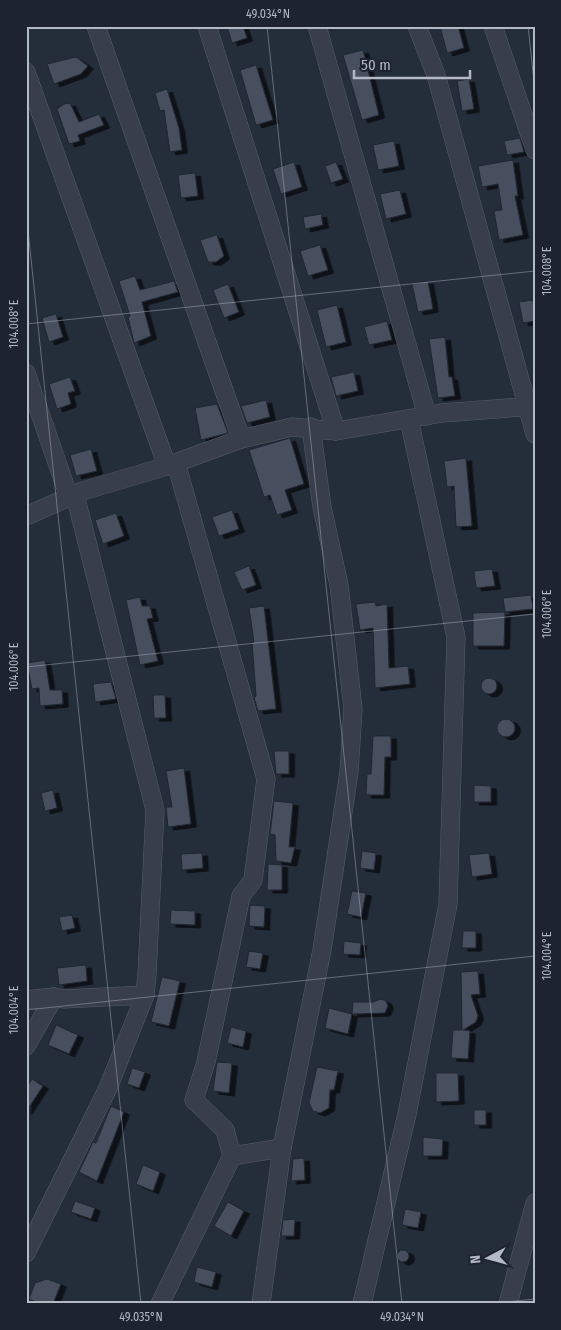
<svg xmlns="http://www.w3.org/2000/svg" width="561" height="1330" viewBox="0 0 561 1330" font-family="'Fira Sans Condensed',sans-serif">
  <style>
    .building { fill: #46505e; stroke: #1f2631; filter: url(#shadow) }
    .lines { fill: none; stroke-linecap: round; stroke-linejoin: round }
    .minor-casing { stroke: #565d68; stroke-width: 19 }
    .minor { stroke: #383f4a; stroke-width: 18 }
    .ticks { fill: none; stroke: #b3bac6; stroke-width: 1; stroke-opacity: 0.45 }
    .neatline { fill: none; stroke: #b3bac6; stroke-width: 2 }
    .ticks-label { font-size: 12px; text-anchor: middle; fill: #b3bac6 }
  </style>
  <defs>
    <filter id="shadow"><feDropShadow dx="5.5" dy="3" stdDeviation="0" flood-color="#0009"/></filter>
  </defs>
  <rect width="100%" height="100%" fill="#242d3a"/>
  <!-- building -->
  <g class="building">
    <polygon points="227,26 243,26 247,38 232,43"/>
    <polygon points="440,26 458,26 464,48 447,53"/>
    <polygon points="363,50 379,115 362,120 343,55"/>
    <polygon points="76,57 88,66 81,74 54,84 47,64"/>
    <polygon points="256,65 273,120 256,125 240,70"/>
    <polygon points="469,79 474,109 462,111 457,81"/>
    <polygon points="167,89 179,128 182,150 170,152 164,110 160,111 155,93"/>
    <polygon points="70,103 79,122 99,114 104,125 78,135 80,141 69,144 57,109 64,104"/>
    <polygon points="520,138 524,152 507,155 504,141"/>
    <polygon points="394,141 399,166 378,170 373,145"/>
    <polygon points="513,160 518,196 515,196 523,235 499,240 494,211 502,210 498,184 482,187 478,166"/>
    <polygon points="294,162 302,187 281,194 273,169"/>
    <polygon points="336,162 343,179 331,183 325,166"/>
    <polygon points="195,173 198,196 181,198 178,175"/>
    <polygon points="400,190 406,214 386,219 380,194"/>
    <polygon points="321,214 323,225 305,229 303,217"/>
    <polygon points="217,235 224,256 216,262 208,262 200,240"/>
    <polygon points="320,245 328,270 308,276 300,251"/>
    <polygon points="135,276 140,290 174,281 178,292 142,302 151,336 134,343 128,317 130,316 119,281"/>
    <polygon points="428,281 433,309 418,312 412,284"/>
    <polygon points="228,284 239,312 224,318 213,290"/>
    <polygon points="533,300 535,321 523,323 519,302"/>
    <polygon points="337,305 346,342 326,347 317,310"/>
    <polygon points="56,314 63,337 49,342 42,318"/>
    <polygon points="387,321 392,340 369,345 364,327"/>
    <polygon points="445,337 449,377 452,377 455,396 438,398 429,339"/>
    <polygon points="354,372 358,391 336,396 331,377"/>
    <polygon points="70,377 75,391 68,393 71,404 57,409 49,384"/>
    <polygon points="266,400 270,417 247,423 241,406"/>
    <polygon points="217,404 228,433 201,440 195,408"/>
    <polygon points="290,438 304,484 285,490 292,510 277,515 270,495 264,497 249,450"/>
    <polygon points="91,449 97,471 76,476 70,455"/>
    <polygon points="466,458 472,526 456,527 454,486 447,487 444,461"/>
    <polygon points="232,510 239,529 219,536 212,517"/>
    <polygon points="116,513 124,536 103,544 95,520"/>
    <polygon points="249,566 256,585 242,590 234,572"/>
    <polygon points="492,569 495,586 476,588 474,571"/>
    <polygon points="531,595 533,609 505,612 504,646 473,646 473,613 505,612 503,598"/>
    <polygon points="140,597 142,606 150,606 153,618 147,619 158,661 140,665 126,600"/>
    <polygon points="375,602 376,606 387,604 389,668 408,666 410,684 375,688 373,628 360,630 356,604"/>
    <polygon points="264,606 276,709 258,711 254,697 256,696 252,642 254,642 249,608"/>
    <polygon points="45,660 50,690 62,690 63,704 40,706 39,688 32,689 27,663"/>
    <circle cx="489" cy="686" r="8"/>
    <polygon points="111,682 116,699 95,702 93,684"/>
    <polygon points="153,695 165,695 166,718 154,718"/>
    <circle cx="506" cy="728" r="9"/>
    <polygon points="373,736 391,736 391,757 385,757 384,795 366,795 367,774 371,774"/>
    <polygon points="274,751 289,751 289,774 276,774"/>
    <polygon points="184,768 191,824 168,827 166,807 172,807 166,771"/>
    <polygon points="474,785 491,786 491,802 474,802"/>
    <polygon points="53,790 57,808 45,811 41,793"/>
    <polygon points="274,801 293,803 289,847 295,847 291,863 276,861 275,835 270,834"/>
    <polygon points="362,851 376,853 374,870 360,868"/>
    <polygon points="202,853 203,868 182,870 181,854"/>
    <polygon points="489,853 492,874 472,877 469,855"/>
    <polygon points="268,864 282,865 282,890 267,890"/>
    <polygon points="352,891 366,893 361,917 347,914"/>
    <polygon points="250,905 265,906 264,927 249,926"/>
    <polygon points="171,910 195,911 195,925 170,924"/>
    <polygon points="72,915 75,928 62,931 59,917"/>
    <polygon points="463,931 476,931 476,948 462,948"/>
    <polygon points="344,941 361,943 360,955 343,954"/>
    <polygon points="249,951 263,953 260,969 246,967"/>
    <polygon points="86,965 87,981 59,985 57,968"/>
    <polygon points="478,971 480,994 471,995 478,1016 476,1022 463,1030 470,1031 468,1059 451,1058 453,1030 462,1030 461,972"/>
    <polygon points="162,977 180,981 169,1026 151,1022"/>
    <polygon points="381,999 386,1001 388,1006 385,1013 352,1014 353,1002 373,1002"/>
    <polygon points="329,1008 352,1014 348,1034 325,1028"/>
    <polygon points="56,1025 78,1035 69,1054 48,1045"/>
    <polygon points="231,1027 246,1031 243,1047 227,1043"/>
    <polygon points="217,1062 232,1063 229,1093 213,1091"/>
    <polygon points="317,1067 338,1071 334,1090 330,1090 329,1108 320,1113 313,1111 309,1103"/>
    <polygon points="132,1068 145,1072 139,1088 127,1084"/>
    <polygon points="436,1073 458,1073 459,1101 436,1102"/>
    <polygon points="32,1079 43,1086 26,1112 26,1088"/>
    <polygon points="111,1106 124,1112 97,1181 79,1172 93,1142 96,1143"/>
    <rect x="474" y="1110" width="12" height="15"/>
    <polygon points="423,1137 443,1139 442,1156 423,1156"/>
    <polygon points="304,1158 305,1180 291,1181 293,1159"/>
    <polygon points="143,1165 160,1172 153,1191 136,1184"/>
    <polygon points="75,1201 95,1208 91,1219 71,1212"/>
    <polygon points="228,1202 244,1211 231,1236 214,1226"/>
    <polygon points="405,1209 421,1212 418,1228 402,1225"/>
    <polygon points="295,1219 294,1236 281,1236 283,1220"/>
    <circle cx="403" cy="1256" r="6"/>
    <polygon points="197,1267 216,1272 212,1287 194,1282"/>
    <polygon points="47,1279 61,1284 53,1304 41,1304 29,1299 35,1283"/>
  </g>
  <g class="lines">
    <!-- minor casing -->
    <g class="minor-casing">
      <g id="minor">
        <polyline points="96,26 241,439"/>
        <polyline points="207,26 336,431"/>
        <polyline points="317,26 427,416"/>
        <polyline points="417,26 436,75 535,434"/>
        <polyline points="493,26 535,150"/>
        <polyline points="26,72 167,466"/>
        <polyline points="26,373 69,497"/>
        <polyline points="26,516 83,491 167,466 241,439 292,427 336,431 442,413 535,406"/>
        <polyline points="26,1000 54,997 64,999 145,995"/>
        <polyline points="26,1046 54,997"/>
        <polyline points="232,1156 282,1148"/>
        <polyline points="26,1253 108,1088 145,995 147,974 155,810 75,495"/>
        <polyline points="160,1304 232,1156 225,1130 194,1100 206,1062 241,896 253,880 266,779 176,463"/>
        <polyline points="261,1304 282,1148 322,950 349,772 353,709 339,585 322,507 311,427"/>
        <polyline points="362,1304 407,1114 448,904 456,637 409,419"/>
        <polyline points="508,1304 535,1203"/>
      </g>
    </g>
    <!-- minor -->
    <use href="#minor" class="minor"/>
  </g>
  <!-- ticks -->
  <path class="ticks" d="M 267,26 L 402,1304M 528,26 L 535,91M 26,211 L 141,1304M 26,324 L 535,271M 26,667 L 535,614M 26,1010 L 535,956M 488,1304 L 535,1299"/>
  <!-- border -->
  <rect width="561" height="1330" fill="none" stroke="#1d242f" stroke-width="55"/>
  <!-- north arrow -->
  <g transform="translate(488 1258) rotate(264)" stroke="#1d242f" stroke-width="4" paint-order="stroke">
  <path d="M0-4L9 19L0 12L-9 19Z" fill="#b3bac6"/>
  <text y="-8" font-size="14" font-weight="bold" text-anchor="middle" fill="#b3bac6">N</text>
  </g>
  <!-- scale -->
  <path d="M354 70v8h116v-8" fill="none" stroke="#b3bac6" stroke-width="2.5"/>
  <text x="361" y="70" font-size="15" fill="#b3bac6" stroke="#1d242f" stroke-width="4" paint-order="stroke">50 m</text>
  <rect x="28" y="28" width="506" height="1274" class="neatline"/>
  <g class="ticks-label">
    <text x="268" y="18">49.034°N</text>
    <text transform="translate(547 271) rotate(-90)" y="4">104.008°E</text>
    <text transform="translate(14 324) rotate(-90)" y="4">104.008°E</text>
    <text transform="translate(547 614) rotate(-90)" y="4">104.006°E</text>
    <text transform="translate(14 667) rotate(-90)" y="4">104.006°E</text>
    <text transform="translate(547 956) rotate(-90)" y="4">104.004°E</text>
    <text transform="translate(14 1010) rotate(-90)" y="4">104.004°E</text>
    <text x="141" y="1321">49.035°N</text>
    <text x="402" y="1321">49.034°N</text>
  </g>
</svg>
